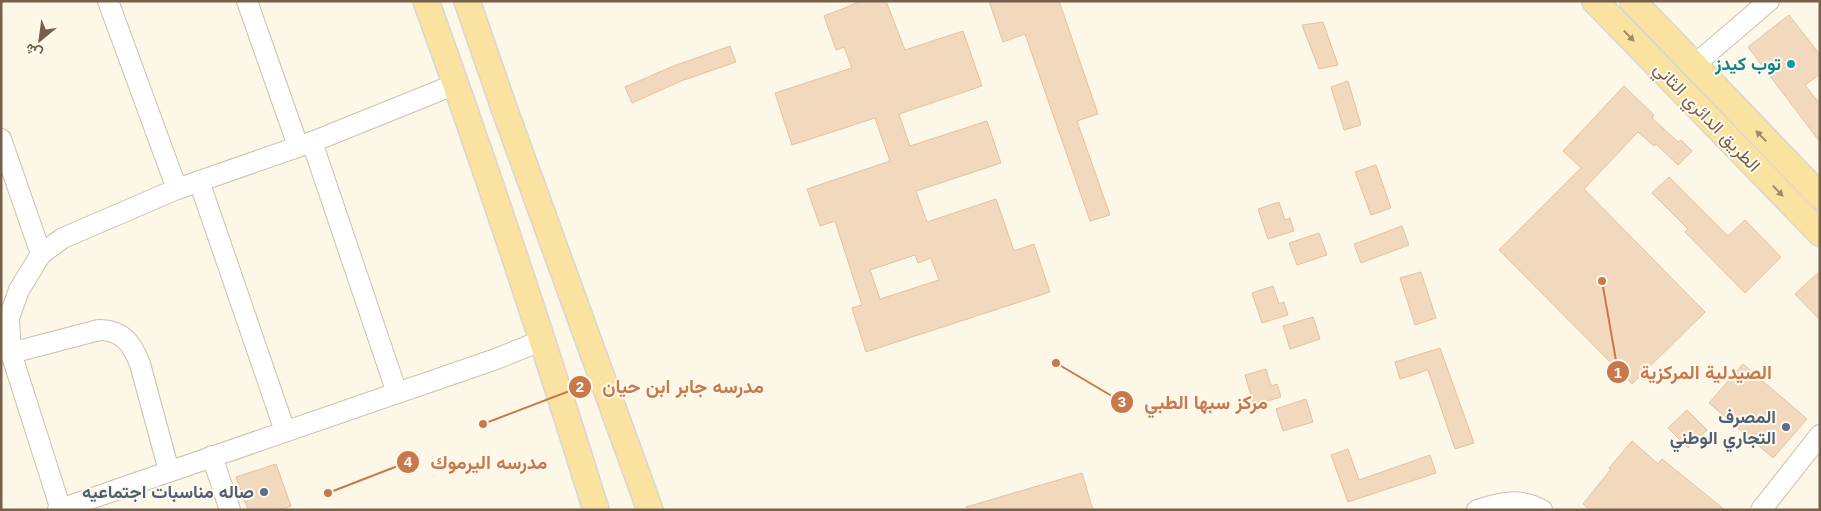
<svg xmlns="http://www.w3.org/2000/svg" width="1821" height="511" viewBox="0 0 1821 511" font-family="Arial,Vazirmatn,sans-serif">
  <style>
    .building { fill: #f2d9be; stroke: #e4c29f; fill-rule: evenodd }
    .lines { fill: none; stroke-linecap: round; stroke-linejoin: round }
    .minor-casing { stroke: #cebfad; stroke-width: 22 }
    .major-casing { stroke: #dbd5d0; stroke-width: 28 }
    .minor { stroke: #fff; stroke-width: 20 }
    .major { stroke: #fae3a0; stroke-width: 25 }
    .oneway { fill: #9e8764 }
    .culture-dot { fill: #0f9aa8; stroke: #fffaed; stroke-width: 2 }
    .service-dot { fill: #5c6f8a; stroke: #fffaed; stroke-width: 2 }
    .labels { text-anchor: middle; dominant-baseline: central; stroke-width: 4; stroke-linejoin: round; paint-order: stroke }
    .culture-label { font-size: 18px; font-weight: bold; fill: #0d838f; stroke: #fffaed; text-anchor: end }
    .street-label { font-size: 18px; fill: #765f4b; stroke: #fffaed }
    .service-label { font-size: 18px; font-weight: bold; fill: #4e5e75; stroke: #fffaed; text-anchor: end }
    .leader { fill: none; stroke: #c9784c; stroke-width: 2 }
    .callout-dot { fill: #c9784c; stroke: #fffaed; stroke-width: 2 }
    .mark-label { font-size: 15px; text-anchor: middle; font-weight: bold; fill: #fff }
    .callout-label { font-size: 19px; text-anchor: middle; font-weight: bold; fill: #c9784c; stroke: #fffaed; stroke-width: 4; stroke-linejoin: round; paint-order: stroke }
  </style>
  <rect width="100%" height="100%" fill="#fcf7e7"/>
  <!-- building -->
  <g class="building">
    <path d="M 862,1 L 886,1 L 905,50 L 963,31 L 982,86 L 899,114 L 910,146 L 987,121 L 1001,163 L 916,191 L 927,222 L 996,199 L 1014,251 L 1034,244 L 1050,292 L 866,352 L 852,308 L 862,305 L 835,221 L 820,226 L 807,189 L 890,161 L 875,118 L 792,145 L 775,93 L 852,68 L 844,47 L 836,50 L 824,16 ZM 915,255 L 918,263 L 931,258 L 939,280 L 880,299 L 870,270 Z"/>
    <polygon points="989,1 1059,1 1098,114 1077,121 1110,215 1090,221 1025,34 1003,42"/>
    <polygon points="1789,15 1820,55 1820,74 1805,85 1820,104 1820,142 1748,47"/>
    <polygon points="1323,22 1338,65 1319,69 1302,25"/>
    <polygon points="730,46 736,62 681,81 632,103 625,87 671,67"/>
    <polygon points="1348,81 1361,125 1344,130 1331,87"/>
    <polygon points="1624,86 1654,115 1652,118 1678,142 1681,140 1692,151 1678,165 1656,144 1654,146 1638,132 1584,189 1705,312 1632,384 1499,250 1581,168 1563,151"/>
    <polygon points="1376,165 1391,208 1371,215 1355,172"/>
    <polygon points="1669,177 1728,236 1745,220 1781,257 1745,293 1685,232 1688,229 1652,193"/>
    <polygon points="1279,202 1285,220 1290,218 1294,231 1268,239 1258,209"/>
    <polygon points="1402,226 1409,245 1361,263 1354,244"/>
    <polygon points="1319,233 1327,255 1297,265 1289,243"/>
    <polygon points="1820,271 1820,320 1795,294"/>
    <polygon points="1421,272 1436,318 1415,325 1400,278"/>
    <polygon points="1273,286 1279,304 1284,302 1288,315 1262,323 1252,293"/>
    <polygon points="1313,317 1320,339 1290,349 1283,326"/>
    <polygon points="1440,348 1474,443 1455,449 1428,370 1400,379 1395,362"/>
    <polygon points="1743,364 1807,419 1773,458 1709,403"/>
    <polygon points="1266,369 1271,386 1277,384 1281,397 1254,405 1245,375"/>
    <polygon points="1306,399 1313,422 1283,431 1276,409"/>
    <polygon points="1687,410 1707,430 1688,448 1668,428"/>
    <polygon points="1632,441 1658,464 1662,459 1725,510 1590,510 1583,504 1611,469 1609,468"/>
    <polygon points="1348,449 1359,480 1430,455 1436,473 1348,502 1331,455"/>
    <polygon points="276,464 291,506 280,510 248,510 236,477"/>
    <polygon points="1082,473 1093,510 967,510 966,507"/>
  </g>
  <g class="lines">
    <!-- minor casing -->
    <g class="minor-casing">
      <g id="minor">
        <polyline points="108,1 177,189"/>
        <polyline points="247,1 298,146"/>
        <polyline points="1693,66 1769,1"/>
        <polyline points="1,139 41,254"/>
        <polyline points="312,142 397,393"/>
        <polyline points="199,181 285,431"/>
        <path d="M 11,353 L 99,330 C 122,330 132,343 140,364 L 169,471"/>
        <polyline points="212,456 230,510"/>
        <polyline points="58,510 496,359 543,340"/>
        <polyline points="61,510 11,353 9,318 19,290 41,254 63,238 177,189 312,142 456,84"/>
        <path d="M 1477,510 C 1500,503 1519,497 1542,510"/>
        <polyline points="1761,510 1820,435"/>
      </g>
    </g>
    <!-- major casing -->
    <g class="major-casing">
      <g id="major">
        <path d="M 426,1 C 487,170 543,339 596,510"/>
        <polyline points="467,1 504,108 650,510"/>
        <polyline points="1595,1 1820,233"/>
        <polyline points="1633,1 1820,196"/>
      </g>
    </g>
    <!-- minor -->
    <use href="#minor" class="minor"/>
    <!-- major -->
    <use href="#major" class="major"/>
  </g>
  <!-- one-way arrows -->
  <defs><path id="oneway-solid" d="M-6-.8H1V-3.2L6.5 0L1 3.2V.8H-6Z" transform="scale(1.25)"/></defs>
  <g class="oneway">
    <use href="#oneway-solid" transform="translate(1629 36) rotate(46)"/>
    <use href="#oneway-solid" transform="translate(1761 136) rotate(-134)"/>
    <use href="#oneway-solid" transform="translate(1778 191) rotate(46)"/>
  </g>
  <!-- markers -->
  <circle class="culture-dot" cx="1791" cy="64" r="5"/>
  <g class="service-dot">
    <circle cx="1786" cy="427" r="5"/>
    <circle cx="264" cy="492" r="5"/>
  </g>
  <g class="labels">
    <!-- culture labels -->
    <g class="culture-label">
      <text x="1781" y="64">توب كيدز</text>
    </g>
    <!-- street labels -->
    <g class="street-label">
      <text transform="translate(1707 117) rotate(46)">الطريق الدائري الثاني</text>
    </g>
    <!-- service labels -->
    <g class="service-label">
      <text x="1776" y="417">المصرف<tspan x="1776" dy="21">التجاري الوطني</tspan></text>
      <text x="254" y="492">صاله مناسبات اجتماعيه</text>
    </g>
  </g>
  <!-- callouts -->
  <path class="leader" d="M1602 281L1618 372M483 424L580 387M1056 363L1122 402M328 493L408 462"/>
  <g class="callout-dot">
    <circle cx="1602" cy="281" r="5"/>
    <circle cx="483" cy="424" r="5"/>
    <circle cx="1056" cy="363" r="5"/>
    <circle cx="328" cy="493" r="5"/>
    <circle cx="1618" cy="372" r="12"/>
    <circle cx="580" cy="387" r="12"/>
    <circle cx="1122" cy="402" r="12"/>
    <circle cx="408" cy="462" r="12"/>
  </g>
  <g class="mark-label">
    <text x="1618" y="378">1</text>
    <text x="580" y="392">2</text>
    <text x="1122" y="407">3</text>
    <text x="408" y="467">4</text>
  </g>
  <g class="callout-label">
    <text x="1706" y="379">الصيدلية المركزية</text>
    <text x="683" y="393">مدرسه جابر ابن حيان</text>
    <text x="1206" y="409">مركز سبها الطبي</text>
    <text x="489" y="469">مدرسه اليرموك</text>
  </g>
  <!-- border -->
  <rect width="1821" height="511" fill="none" stroke="#765f4b" stroke-width="5"/>
  <!-- north arrow -->
  <g transform="translate(40 40) rotate(209)" stroke="#fffaed" stroke-width="4" paint-order="stroke">
  <path d="M0-4L9 19L0 12L-9 19Z" fill="#765f4b"/>
  <text y="-8" font-size="14" font-weight="bold" text-anchor="middle" fill="#765f4b">ش</text>
  </g>
</svg>
